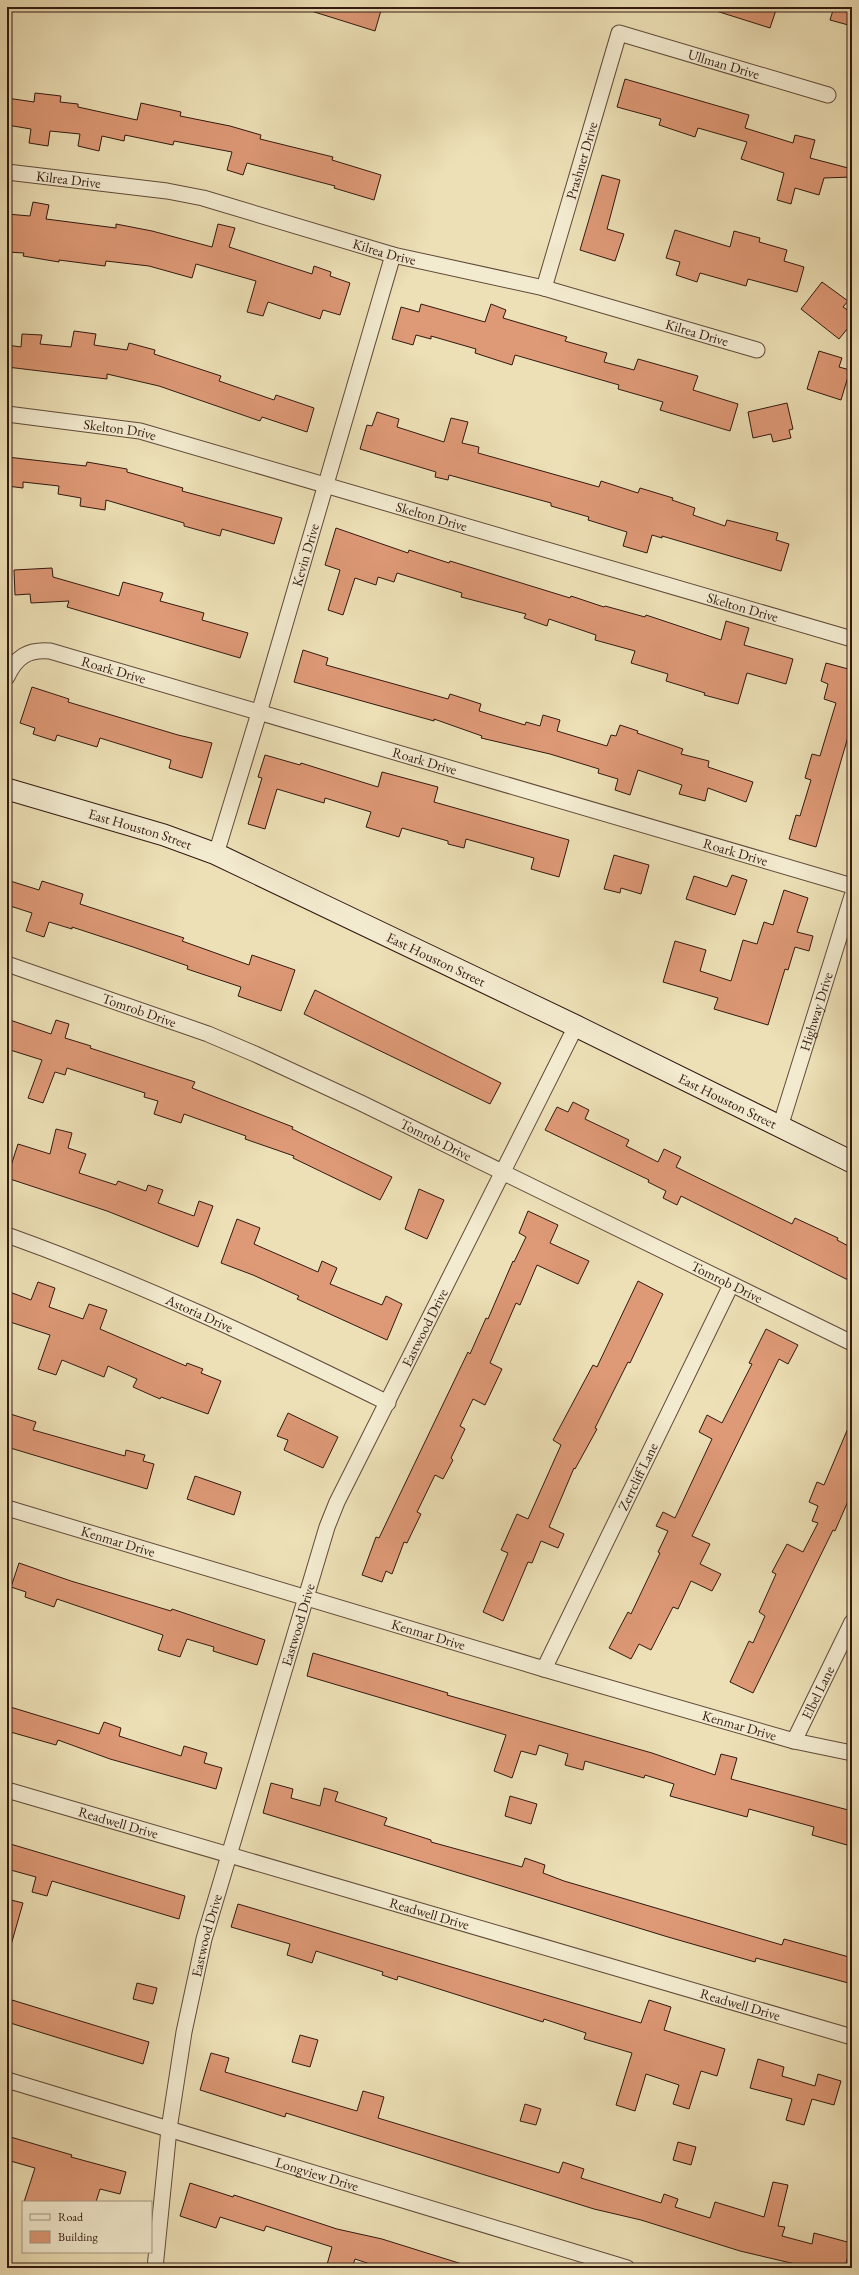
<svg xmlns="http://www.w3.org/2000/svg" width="859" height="2275" viewBox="0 0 859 2275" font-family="'EB Garamond',serif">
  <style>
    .building { fill: #de9976; stroke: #321910 }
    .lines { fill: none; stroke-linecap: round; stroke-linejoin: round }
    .minor-casing { stroke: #614b3a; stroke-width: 17 }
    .secondary-casing { stroke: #321910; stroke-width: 23 }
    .minor { stroke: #f3ebd0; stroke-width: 15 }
    .secondary { stroke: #f3ebd0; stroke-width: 21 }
    .labels { text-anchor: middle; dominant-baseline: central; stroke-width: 3.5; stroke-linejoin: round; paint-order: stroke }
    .street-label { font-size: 14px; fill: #321910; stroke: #f3ebd0 }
  </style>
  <rect width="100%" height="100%" fill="#ede0b6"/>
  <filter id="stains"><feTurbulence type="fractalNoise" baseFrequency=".005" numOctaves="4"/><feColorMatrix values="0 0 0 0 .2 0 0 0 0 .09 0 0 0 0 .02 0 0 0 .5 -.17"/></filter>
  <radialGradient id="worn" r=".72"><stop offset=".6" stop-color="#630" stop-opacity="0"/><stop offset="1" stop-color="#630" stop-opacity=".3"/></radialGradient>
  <!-- building -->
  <g class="building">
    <polygon points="308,7 382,7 375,31 308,10"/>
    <polygon points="713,7 777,7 770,28 713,10"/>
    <polygon points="834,7 852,7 852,26 830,20"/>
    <polygon points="625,79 749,115 745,128 793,143 795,135 815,140 810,158 852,169 852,177 824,178 819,195 795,188 791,204 777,200 784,173 741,159 747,142 698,128 695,137 659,125 661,119 617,107"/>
    <polygon points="35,93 61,96 60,102 78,104 78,107 137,120 141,103 181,112 180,116 230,126 261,135 260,139 333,157 332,160 381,175 374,200 334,188 335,186 247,163 243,175 227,170 232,152 174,141 173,145 125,135 124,141 102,136 99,151 78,146 80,134 50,131 48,146 29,143 31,129 7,125 7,98 34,102"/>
    <polygon points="602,175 620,180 607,229 624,234 615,261 580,250"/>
    <polygon points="33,202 49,205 46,219 116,228 116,224 152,231 212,247 218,224 235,228 229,247 312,274 314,266 331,272 330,276 350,283 340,315 323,310 320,319 268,302 263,316 247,312 256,281 196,264 192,278 149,266 106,261 105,266 59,260 59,262 23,256 24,253 7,252 7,214 30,216"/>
    <polygon points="675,230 730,247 734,231 760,238 759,242 787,250 784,261 804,267 797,292 748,279 746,286 700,273 697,282 676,275 680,262 666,258"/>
    <polygon points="822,282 848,301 843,307 852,313 852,323 839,339 801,309"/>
    <polygon points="421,304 485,322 491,304 506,310 503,318 567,337 565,341 607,353 604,362 634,370 638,359 698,376 693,390 738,404 730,431 660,410 663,402 618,389 619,385 515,355 512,365 475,353 476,349 431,336 431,339 416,335 413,345 392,339 401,307 419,312"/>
    <polygon points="74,331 96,334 94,345 127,350 129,343 155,350 154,354 221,376 219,381 274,400 276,395 314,408 307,432 262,417 260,421 159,386 107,374 107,379 7,367 7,345 21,347 22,334 42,335 40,344 71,347"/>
    <polygon points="819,351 842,358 839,367 850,370 841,400 807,389"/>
    <polygon points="787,403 793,429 789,430 791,438 773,442 771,434 753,438 748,412"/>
    <polygon points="377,412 399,419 397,427 444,442 451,418 468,422 462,443 479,447 478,453 599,487 601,481 638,493 640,488 673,498 672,500 695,508 693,515 725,526 727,520 778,533 776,540 789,544 781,571 662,536 662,538 652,535 647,553 623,546 627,532 588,520 589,517 551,506 551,503 449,475 448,480 435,477 436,472 360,449 367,425 372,426"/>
    <polygon points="7,457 86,466 87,462 127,469 127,472 183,488 182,491 282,518 274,544 222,529 220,536 184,526 184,523 106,500 105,510 80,506 81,498 58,494 59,486 23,482 23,488 7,486"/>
    <polygon points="336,528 408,553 409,550 449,563 450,561 570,598 571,596 604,607 605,606 645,617 646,615 721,640 726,621 749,628 744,645 793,659 786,684 747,673 738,704 704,695 705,693 666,681 668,674 631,663 635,651 595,640 596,635 549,619 547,626 524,618 526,614 461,597 462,593 397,573 394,582 378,577 376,585 355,578 343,615 328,610 340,570 325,565"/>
    <polygon points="52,568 53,577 119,596 123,582 163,593 160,601 204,613 202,620 248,633 240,658 67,607 69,601 31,603 30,594 15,595 14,570"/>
    <polygon points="303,650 328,658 326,665 448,699 450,694 481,704 479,711 525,725 526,722 540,726 543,715 560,720 557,731 607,746 611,735 616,736 620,725 638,731 637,733 683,749 681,754 709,761 708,767 753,782 746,802 708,788 705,801 679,794 682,785 638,770 630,795 615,790 618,779 598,773 599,769 550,754 481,738 482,736 434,719 434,721 294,682"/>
    <polygon points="826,663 852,670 852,723 816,847 789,839 796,815 800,816 811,780 805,778 812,754 820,756 836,703 824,699 828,684 821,681"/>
    <polygon points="32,687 69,699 68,702 178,735 212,743 202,778 169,768 171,760 100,738 97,747 57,735 55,741 33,734 35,728 20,723"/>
    <polygon points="265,755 300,765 301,763 378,787 382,772 423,783 438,787 434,802 569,840 559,877 531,869 534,858 466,839 464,848 448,844 448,841 402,828 399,837 366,827 371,812 325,798 324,803 277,789 265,829 248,824 262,778 258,777"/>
    <polygon points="614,855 649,865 641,894 621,888 620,893 604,889"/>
    <polygon points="732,875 747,880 735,915 686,899 694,876 727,887"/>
    <polygon points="7,880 39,890 42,881 83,894 80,904 184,938 182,941 249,965 252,955 295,970 281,1011 238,996 241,987 187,969 188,966 133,947 72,927 72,929 49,922 44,937 26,931 32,913 7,905"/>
    <polygon points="784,890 808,898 797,932 813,936 809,951 795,947 788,970 785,969 768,1025 714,1009 718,998 663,982 675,941 706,950 700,971 731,981 743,940 757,944 764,922 773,925"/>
    <polygon points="315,990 501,1083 490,1104 304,1014"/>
    <polygon points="7,1019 51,1034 56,1020 69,1024 65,1038 91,1046 90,1048 195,1082 192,1088 293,1127 292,1129 392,1177 380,1200 293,1158 294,1156 245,1139 246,1136 184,1114 181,1123 154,1114 158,1101 144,1097 145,1093 67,1068 65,1075 55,1072 43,1103 28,1098 42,1060 7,1049"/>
    <polygon points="573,1102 589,1110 585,1119 629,1140 626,1146 658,1162 664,1149 681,1157 676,1167 792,1224 795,1218 838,1238 837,1240 852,1248 852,1282 681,1196 677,1205 663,1198 666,1191 648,1182 649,1180 545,1130 557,1107 568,1112"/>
    <polygon points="56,1129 72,1133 68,1148 86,1154 79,1173 116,1185 118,1181 146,1191 148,1185 163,1190 158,1203 194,1216 199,1201 213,1206 198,1247 107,1211 7,1178 18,1144 50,1154"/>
    <polygon points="419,1189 444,1200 427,1239 405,1229"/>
    <polygon points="528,1211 558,1225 550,1243 589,1261 578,1284 537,1265 520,1305 516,1303 490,1363 502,1369 485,1405 473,1399 460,1426 465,1429 451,1458 453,1460 443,1479 435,1475 417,1512 421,1514 407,1543 404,1542 392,1574 386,1571 382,1582 362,1575 376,1537 379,1538 468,1352 470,1354 486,1318 488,1319 513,1261 514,1262 526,1237 519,1233"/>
    <polygon points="237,1219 260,1228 254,1244 318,1272 322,1261 337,1268 330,1284 382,1305 386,1296 402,1304 387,1340 297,1299 299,1296 253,1275 221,1263"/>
    <polygon points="638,1281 663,1294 630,1363 628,1362 595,1428 597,1429 575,1469 574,1468 549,1527 564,1534 558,1548 541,1541 532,1563 528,1562 503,1621 483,1612 508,1553 501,1550 517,1514 528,1519 561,1445 553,1440 593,1365 597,1367"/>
    <polygon points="38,1282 55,1288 49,1307 83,1319 89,1304 107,1310 100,1329 186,1366 187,1363 203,1369 201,1373 221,1381 208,1414 161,1397 160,1399 133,1387 137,1379 108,1366 104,1377 62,1360 56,1375 38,1369 50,1335 7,1321 7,1291 31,1300"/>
    <polygon points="766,1329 798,1345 788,1364 779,1359 692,1536 710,1544 700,1564 721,1574 712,1591 691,1581 678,1609 673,1607 651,1650 639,1644 631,1659 609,1648 628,1612 631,1614 660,1553 658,1552 668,1531 656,1526 663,1512 675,1518 712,1439 699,1432 707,1415 722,1423 752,1364 749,1363"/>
    <polygon points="7,1413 36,1422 33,1430 125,1456 126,1450 145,1455 143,1461 154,1464 147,1489 7,1447"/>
    <polygon points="288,1413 338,1437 323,1468 284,1450 288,1440 277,1436"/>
    <polygon points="851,1421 852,1492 835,1531 833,1530 753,1693 730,1682 749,1641 753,1643 765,1616 759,1612 776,1574 772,1572 787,1544 803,1552 818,1523 812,1521 818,1506 809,1502 817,1482 824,1485"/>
    <polygon points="195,1476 241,1492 234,1515 187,1499"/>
    <polygon points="19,1563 71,1581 171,1611 172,1609 265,1640 257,1665 213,1651 214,1647 187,1639 180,1657 158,1650 163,1635 57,1599 54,1607 25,1597 26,1592 11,1587"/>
    <polygon points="313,1653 448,1693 447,1695 652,1753 715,1775 721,1754 737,1758 731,1779 852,1811 852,1828 847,1845 812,1835 814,1827 749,1809 747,1817 670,1796 674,1784 645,1775 644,1778 585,1761 583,1770 565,1765 568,1754 539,1745 536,1755 521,1751 512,1778 494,1771 506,1735 307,1676"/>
    <polygon points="7,1706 99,1734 104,1722 121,1728 119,1736 181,1756 184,1746 207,1753 204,1763 222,1768 216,1789 110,1759 58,1740 56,1745 7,1731"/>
    <polygon points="271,1783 293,1789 291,1798 320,1806 324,1788 338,1792 335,1801 387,1818 384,1825 431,1840 431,1842 522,1867 525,1858 545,1865 543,1873 564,1881 782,1945 784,1939 849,1957 852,1960 852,1984 756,1958 755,1962 668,1937 263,1813"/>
    <polygon points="510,1796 537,1804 531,1824 505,1816"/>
    <polygon points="7,1843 185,1896 179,1919 52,1881 47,1896 32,1892 36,1877 7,1869"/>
    <polygon points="7,1899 23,1903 11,1945 7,1944"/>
    <polygon points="238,1904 641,2023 649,2000 671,2007 664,2030 725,2049 717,2076 701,2071 689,2109 673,2104 679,2085 646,2074 635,2111 616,2105 632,2053 584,2039 586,2033 544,2019 543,2022 398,1976 397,1980 382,1975 383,1972 316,1951 312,1963 287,1955 290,1944 231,1927"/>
    <polygon points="137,1983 157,1988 153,2004 133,1999"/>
    <polygon points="12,2000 149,2042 143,2064 7,2022"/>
    <polygon points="300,2035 318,2040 310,2067 292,2062"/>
    <polygon points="211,2053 229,2058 225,2072 357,2111 363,2091 384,2097 378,2118 559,2173 563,2162 584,2169 581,2178 661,2203 664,2194 678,2199 675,2207 710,2218 715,2202 764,2217 773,2182 788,2185 778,2226 785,2227 782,2236 812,2244 814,2233 851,2243 845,2268 812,2268 740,2251 641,2220 594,2209 286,2113 285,2117 200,2090"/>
    <polygon points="758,2059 784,2067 782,2076 815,2086 818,2074 841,2081 834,2105 812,2099 804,2125 786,2120 792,2099 750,2088"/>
    <polygon points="525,2104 541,2109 536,2125 520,2121"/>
    <polygon points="7,2136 72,2155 71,2157 126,2172 120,2194 100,2189 96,2202 24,2202 35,2168 7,2160"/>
    <polygon points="678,2142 696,2147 691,2165 673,2160"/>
    <polygon points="190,2183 233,2197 234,2195 337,2229 382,2239 462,2264 461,2268 382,2268 355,2259 352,2268 326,2268 332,2247 266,2226 264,2231 220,2217 216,2228 180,2216"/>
  </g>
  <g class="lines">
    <!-- minor casing -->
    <g class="minor-casing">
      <g id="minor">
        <path id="s1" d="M 7,172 L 167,191 L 203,198 L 393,255 L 544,288 L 757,350"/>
        <path id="s2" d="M 544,288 L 619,33 L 828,95"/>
        <path id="s3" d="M 7,414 L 140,431 L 852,639"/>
        <path id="s4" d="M 7,677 C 16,657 28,649 50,651 L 852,886"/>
        <path id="s5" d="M 216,854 L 259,713 L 393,255"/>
        <path id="s6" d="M 7,964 L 208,1034 L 255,1054 L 361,1103 L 852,1343"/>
        <path id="s7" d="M 780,1127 L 852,896"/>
        <path id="s8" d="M 7,1235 C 138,1282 263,1341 388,1403"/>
        <path id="s9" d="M 7,1508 L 544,1669 L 794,1741 L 852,1753"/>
        <path id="s10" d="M 544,1669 L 731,1285"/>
        <path id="s11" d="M 794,1741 L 852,1622"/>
        <path id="s12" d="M 7,1790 L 852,2037"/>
        <path id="s13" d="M 7,2080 L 627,2268"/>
        <path id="s14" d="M 155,2268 L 169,2129 L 184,2032 L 204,1939 L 327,1527 L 337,1502 L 576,1026"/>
      </g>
    </g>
    <!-- secondary casing -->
    <g class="secondary-casing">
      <g id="secondary">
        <path id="s15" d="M 7,789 L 164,835 L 216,854 L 576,1026 L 852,1162"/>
      </g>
    </g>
    <!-- minor -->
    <use href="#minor" class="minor"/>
    <!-- secondary -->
    <use href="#secondary" class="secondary"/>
  </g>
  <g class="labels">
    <!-- street labels -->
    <g class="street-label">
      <text stroke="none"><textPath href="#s2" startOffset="375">Ullman Drive</textPath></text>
      <text stroke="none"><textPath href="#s2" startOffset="133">Prashner Drive</textPath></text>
      <text stroke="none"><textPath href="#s1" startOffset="62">Kilrea Drive</textPath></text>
      <text stroke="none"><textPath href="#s1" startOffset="387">Kilrea Drive</textPath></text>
      <text stroke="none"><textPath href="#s1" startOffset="710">Kilrea Drive</textPath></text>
      <text stroke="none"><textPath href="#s3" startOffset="114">Skelton Drive</textPath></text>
      <text stroke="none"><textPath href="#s3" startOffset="438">Skelton Drive</textPath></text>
      <text stroke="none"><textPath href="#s5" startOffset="312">Kevin Drive</textPath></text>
      <text stroke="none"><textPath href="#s3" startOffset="762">Skelton Drive</textPath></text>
      <text stroke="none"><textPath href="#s4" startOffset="121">Roark Drive</textPath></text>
      <text stroke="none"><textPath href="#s4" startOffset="445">Roark Drive</textPath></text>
      <text stroke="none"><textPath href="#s15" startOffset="139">East Houston Street</textPath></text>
      <text stroke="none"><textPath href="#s4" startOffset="769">Roark Drive</textPath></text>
      <text stroke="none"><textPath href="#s15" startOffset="463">East Houston Street</textPath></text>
      <text stroke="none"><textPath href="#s6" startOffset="140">Tomrob Drive</textPath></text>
      <text stroke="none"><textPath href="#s7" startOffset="121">Highway Drive</textPath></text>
      <text stroke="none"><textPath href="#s15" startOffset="787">East Houston Street</textPath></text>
      <text stroke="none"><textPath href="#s6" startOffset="464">Tomrob Drive</textPath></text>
      <text stroke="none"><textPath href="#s6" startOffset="788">Tomrob Drive</textPath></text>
      <text stroke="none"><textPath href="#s8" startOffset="208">Astoria Drive</textPath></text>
      <text stroke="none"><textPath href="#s14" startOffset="985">Eastwood Drive</textPath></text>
      <text stroke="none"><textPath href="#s10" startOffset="214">Zerrcliff Lane</textPath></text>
      <text stroke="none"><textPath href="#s9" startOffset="116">Kenmar Drive</textPath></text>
      <text stroke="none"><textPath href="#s14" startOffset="661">Eastwood Drive</textPath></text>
      <text stroke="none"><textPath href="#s9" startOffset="440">Kenmar Drive</textPath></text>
      <text stroke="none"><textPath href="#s11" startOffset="54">Elbel Lane</textPath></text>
      <text stroke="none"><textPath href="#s9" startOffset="764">Kenmar Drive</textPath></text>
      <text stroke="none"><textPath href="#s12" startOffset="116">Readwell Drive</textPath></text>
      <text stroke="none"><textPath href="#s12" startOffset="440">Readwell Drive</textPath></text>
      <text stroke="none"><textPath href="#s14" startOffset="337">Eastwood Drive</textPath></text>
      <text stroke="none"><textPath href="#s12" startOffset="764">Readwell Drive</textPath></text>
      <text stroke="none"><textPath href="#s13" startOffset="324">Longview Drive</textPath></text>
    </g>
  </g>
  <!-- margin -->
  <rect width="859" height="2275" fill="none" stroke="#ede0b6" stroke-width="24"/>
  <rect x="8" y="8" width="843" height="2259" fill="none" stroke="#321910" stroke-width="2"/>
  <rect x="12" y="12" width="835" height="2251" fill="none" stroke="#321910"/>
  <!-- legend -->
  <rect x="22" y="2201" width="130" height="52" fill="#f3ebd0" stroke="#a69783"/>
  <rect x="30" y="2214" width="20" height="6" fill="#f3ebd0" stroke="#a69783"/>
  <text x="58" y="2221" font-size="12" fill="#321910">Road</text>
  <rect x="30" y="2231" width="20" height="12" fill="#de9976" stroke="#a69783"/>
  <text x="58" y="2241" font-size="12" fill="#321910">Building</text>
  <rect width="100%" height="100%" filter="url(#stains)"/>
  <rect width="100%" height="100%" fill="url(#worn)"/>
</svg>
